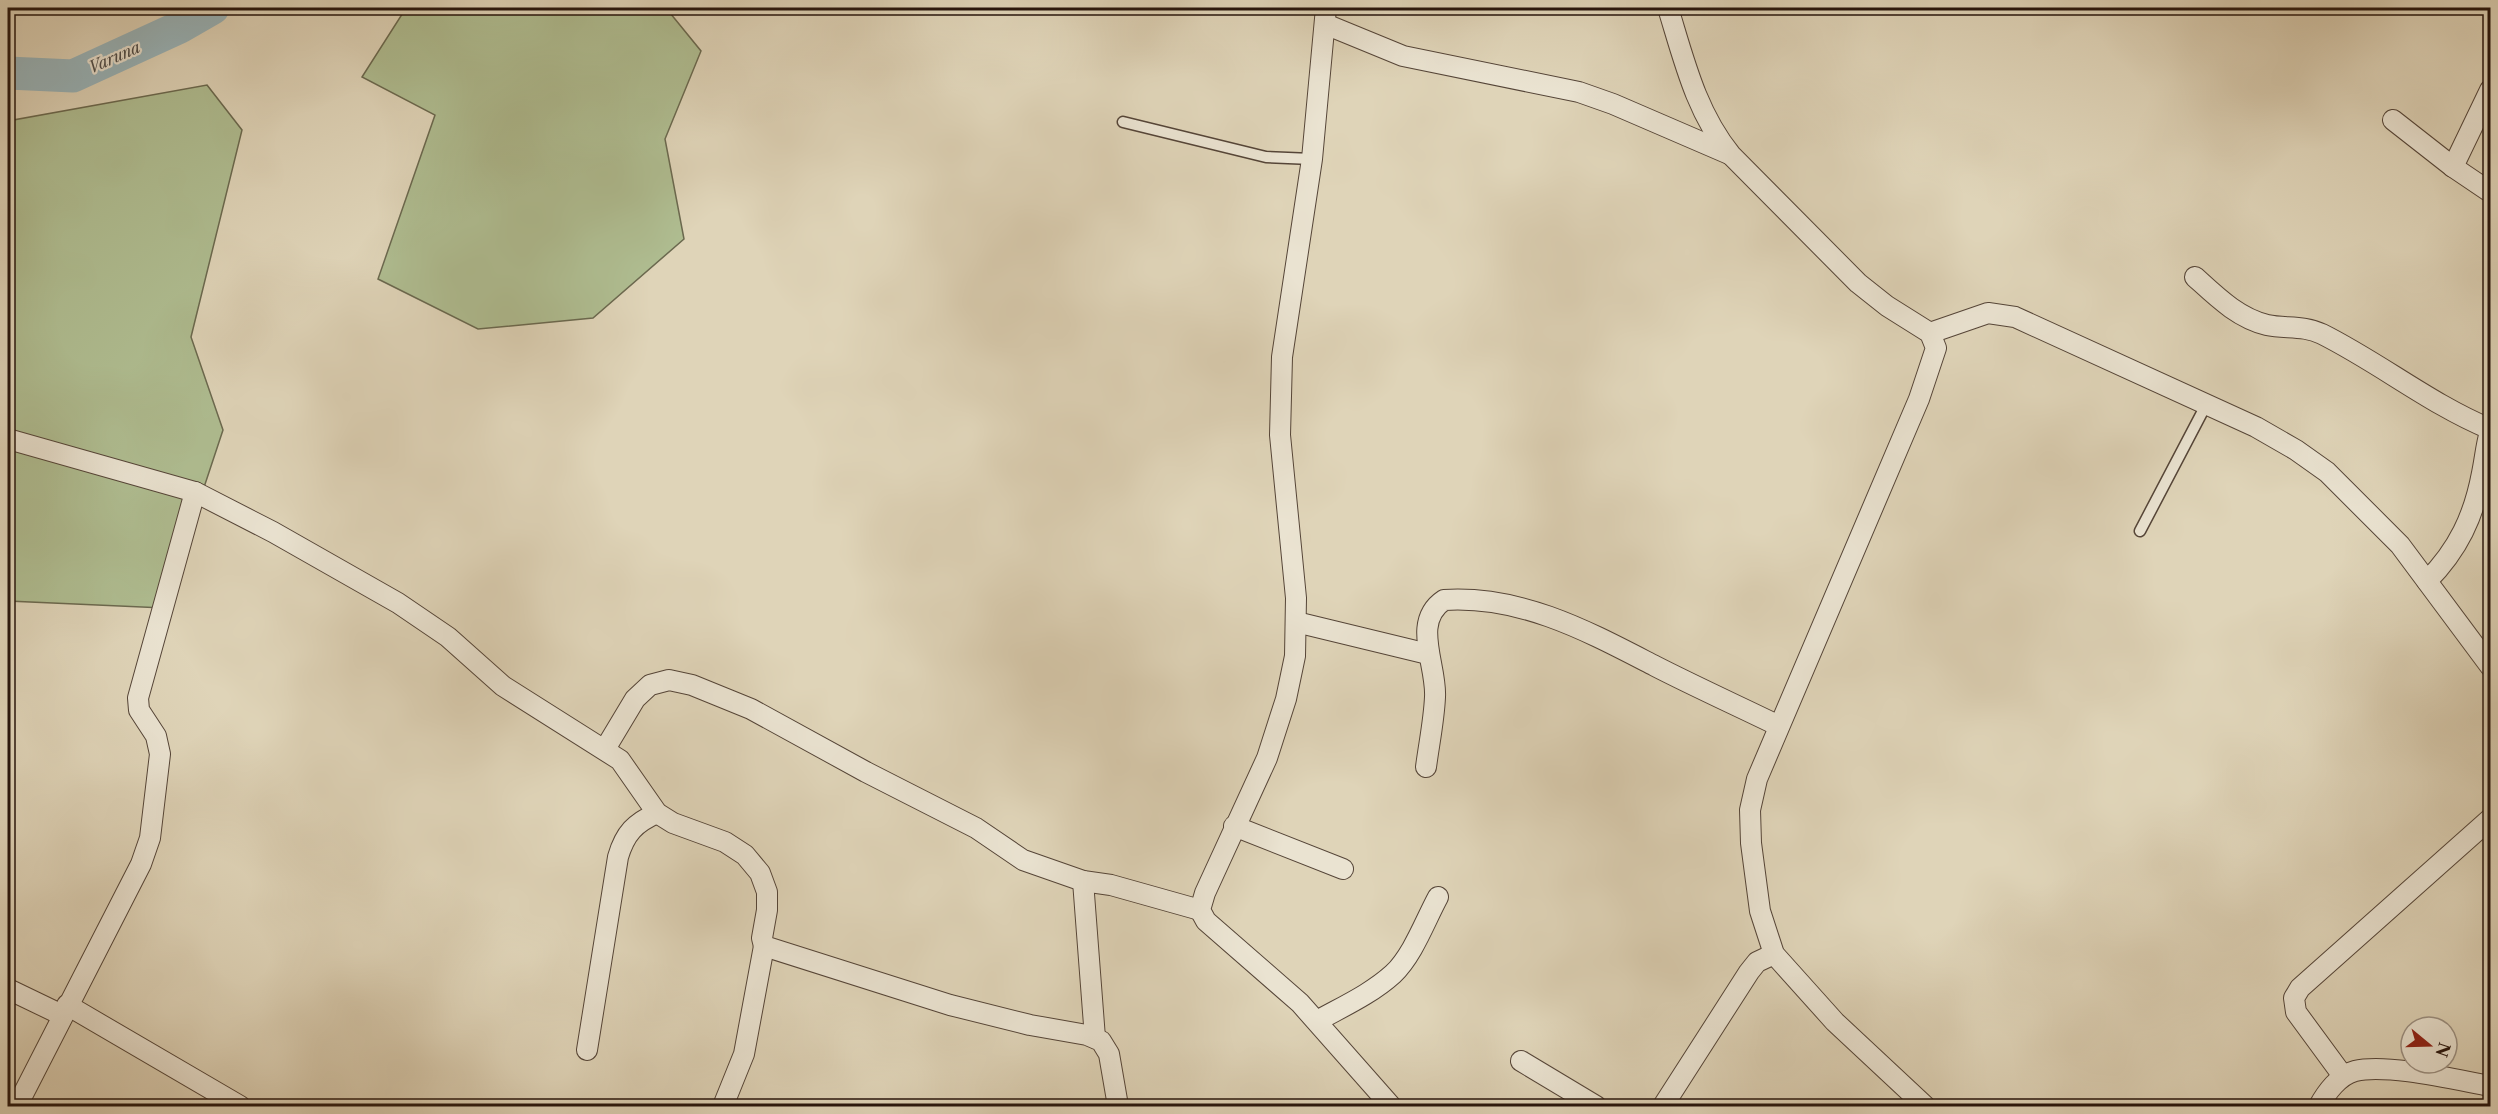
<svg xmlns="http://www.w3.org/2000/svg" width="2498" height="1114" viewBox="0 0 2498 1114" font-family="'Libre Caslon Text',serif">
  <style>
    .green { fill: #afbd91; stroke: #6b694f; stroke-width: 1.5 }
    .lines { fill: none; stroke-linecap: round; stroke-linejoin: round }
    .river { stroke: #99b5bb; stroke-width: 33 }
    .service-casing { stroke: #554538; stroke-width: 13 }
    .minor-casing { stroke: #554538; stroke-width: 22 }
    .service { stroke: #eae3d1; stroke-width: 10 }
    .minor { stroke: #eae3d1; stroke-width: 20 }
    .labels { text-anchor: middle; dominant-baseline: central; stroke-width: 4.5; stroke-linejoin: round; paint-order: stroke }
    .water-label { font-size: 16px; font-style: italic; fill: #4f4d4a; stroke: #eae3d1 }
  </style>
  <rect width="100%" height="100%" fill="#dfd4b8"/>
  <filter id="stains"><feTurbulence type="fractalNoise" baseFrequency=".00333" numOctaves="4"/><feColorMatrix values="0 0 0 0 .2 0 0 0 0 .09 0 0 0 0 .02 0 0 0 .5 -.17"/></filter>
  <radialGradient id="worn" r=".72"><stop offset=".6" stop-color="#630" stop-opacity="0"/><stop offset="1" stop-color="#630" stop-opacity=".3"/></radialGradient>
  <!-- green -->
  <g class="green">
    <polygon points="406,8 666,8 701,51 665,139 684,239 593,318 478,329 378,279 435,115 362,77"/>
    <polygon points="207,85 242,130 191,337 223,430 164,608 8,601 8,121"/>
  </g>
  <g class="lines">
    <!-- river -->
    <polyline class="river" points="8,73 73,76 180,27 213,8"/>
    <!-- service casing -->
    <g class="service-casing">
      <g id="service">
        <polyline points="1123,122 1266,157 1312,159"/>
        <polyline points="2140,531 2206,405"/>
      </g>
    </g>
    <!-- minor casing -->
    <g class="minor-casing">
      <g id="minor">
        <polyline points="1326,8 1312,159 1282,357 1280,435 1296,598 1295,656 1286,699 1267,758 1205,893 1200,910 1206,921 1300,1003 1391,1106"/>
        <path d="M 1668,8 C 1684,60 1696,112 1731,155 L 1858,283 L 1887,306 L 1930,333 L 1936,348 L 1919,399 L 1757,779 L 1750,810 L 1751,843 L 1760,911 L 1774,954 L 1835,1022 L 1925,1106"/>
        <polyline points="1325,24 1403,56 1579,92 1613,104 1729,154"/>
        <polyline points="2393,120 2453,167 2490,192"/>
        <polyline points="2453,167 2490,90"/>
        <path d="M 2195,277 C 2217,297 2238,318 2267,325 C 2285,329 2304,325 2322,334 C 2380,363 2430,404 2490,429"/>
        <polyline points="1930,333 1988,313 2015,317 2256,427 2296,450 2327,472 2400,545 2490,666"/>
        <polyline points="8,439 195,492 273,532 398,603 448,637 503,686 620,760 657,813 673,823 725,842 745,855 760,873 767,892 767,910 762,938 764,946 950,1005 1030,1025 1087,1035 1101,1041 1109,1054 1118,1106"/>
        <path d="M 2427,581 C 2458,550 2474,516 2482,473 C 2485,459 2486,445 2490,432"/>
        <polyline points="1296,622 1428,654"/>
        <polyline points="605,749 635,699 650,685 669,680 692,685 751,709 866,772 976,828 1023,860 1083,881 1111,885 1200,910"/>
        <path d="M 1426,767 C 1429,744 1434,720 1435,697 C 1437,665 1411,622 1444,600 C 1522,595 1589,632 1655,666 C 1696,687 1738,706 1779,726"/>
        <polyline points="1234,826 1343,869"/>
        <polyline points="1083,881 1095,1038"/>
        <polyline points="8,989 62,1015"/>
        <polyline points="67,1005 240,1106"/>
        <path d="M 1317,1021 C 1342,1007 1371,994 1393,974 C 1413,955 1425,921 1438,897"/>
        <path d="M 587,1050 L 618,857 C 625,833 635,823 657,813"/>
        <polyline points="1521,1061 1596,1106"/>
        <polyline points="2343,1076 2296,1012 2294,998 2300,988 2490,819"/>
        <polyline points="17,1106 141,864 150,838 160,754 156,736 139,710 138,698 195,492"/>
        <polyline points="723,1106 744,1054 764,946"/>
        <polyline points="1663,1106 1749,972 1757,962 1774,954"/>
        <path d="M 2319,1106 C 2326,1093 2339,1075 2355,1071 C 2386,1063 2457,1080 2490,1086"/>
      </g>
    </g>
    <!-- service -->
    <use href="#service" class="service"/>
    <!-- minor -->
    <use href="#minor" class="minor"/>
  </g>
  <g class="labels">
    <!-- water labels -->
    <g class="water-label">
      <text transform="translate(114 57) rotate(-24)">Varuna</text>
    </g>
  </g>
  <!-- margin -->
  <rect width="2498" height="1114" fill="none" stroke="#dfd4b8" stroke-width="30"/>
  <rect x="9" y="9" width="2480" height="1096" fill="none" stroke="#27150d" stroke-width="3"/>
  <rect x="15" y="15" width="2468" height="1084" fill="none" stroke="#27150d" stroke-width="1.5"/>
  <!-- north arrow -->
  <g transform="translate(2429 1045) rotate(109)"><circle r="28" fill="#eae3d1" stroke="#9c9183" stroke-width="1.5"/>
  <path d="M0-4.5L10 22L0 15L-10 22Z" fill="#8f2418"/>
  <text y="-9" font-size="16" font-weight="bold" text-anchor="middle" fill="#27150d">N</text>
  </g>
  <rect width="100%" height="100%" filter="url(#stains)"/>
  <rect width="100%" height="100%" fill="url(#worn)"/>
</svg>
